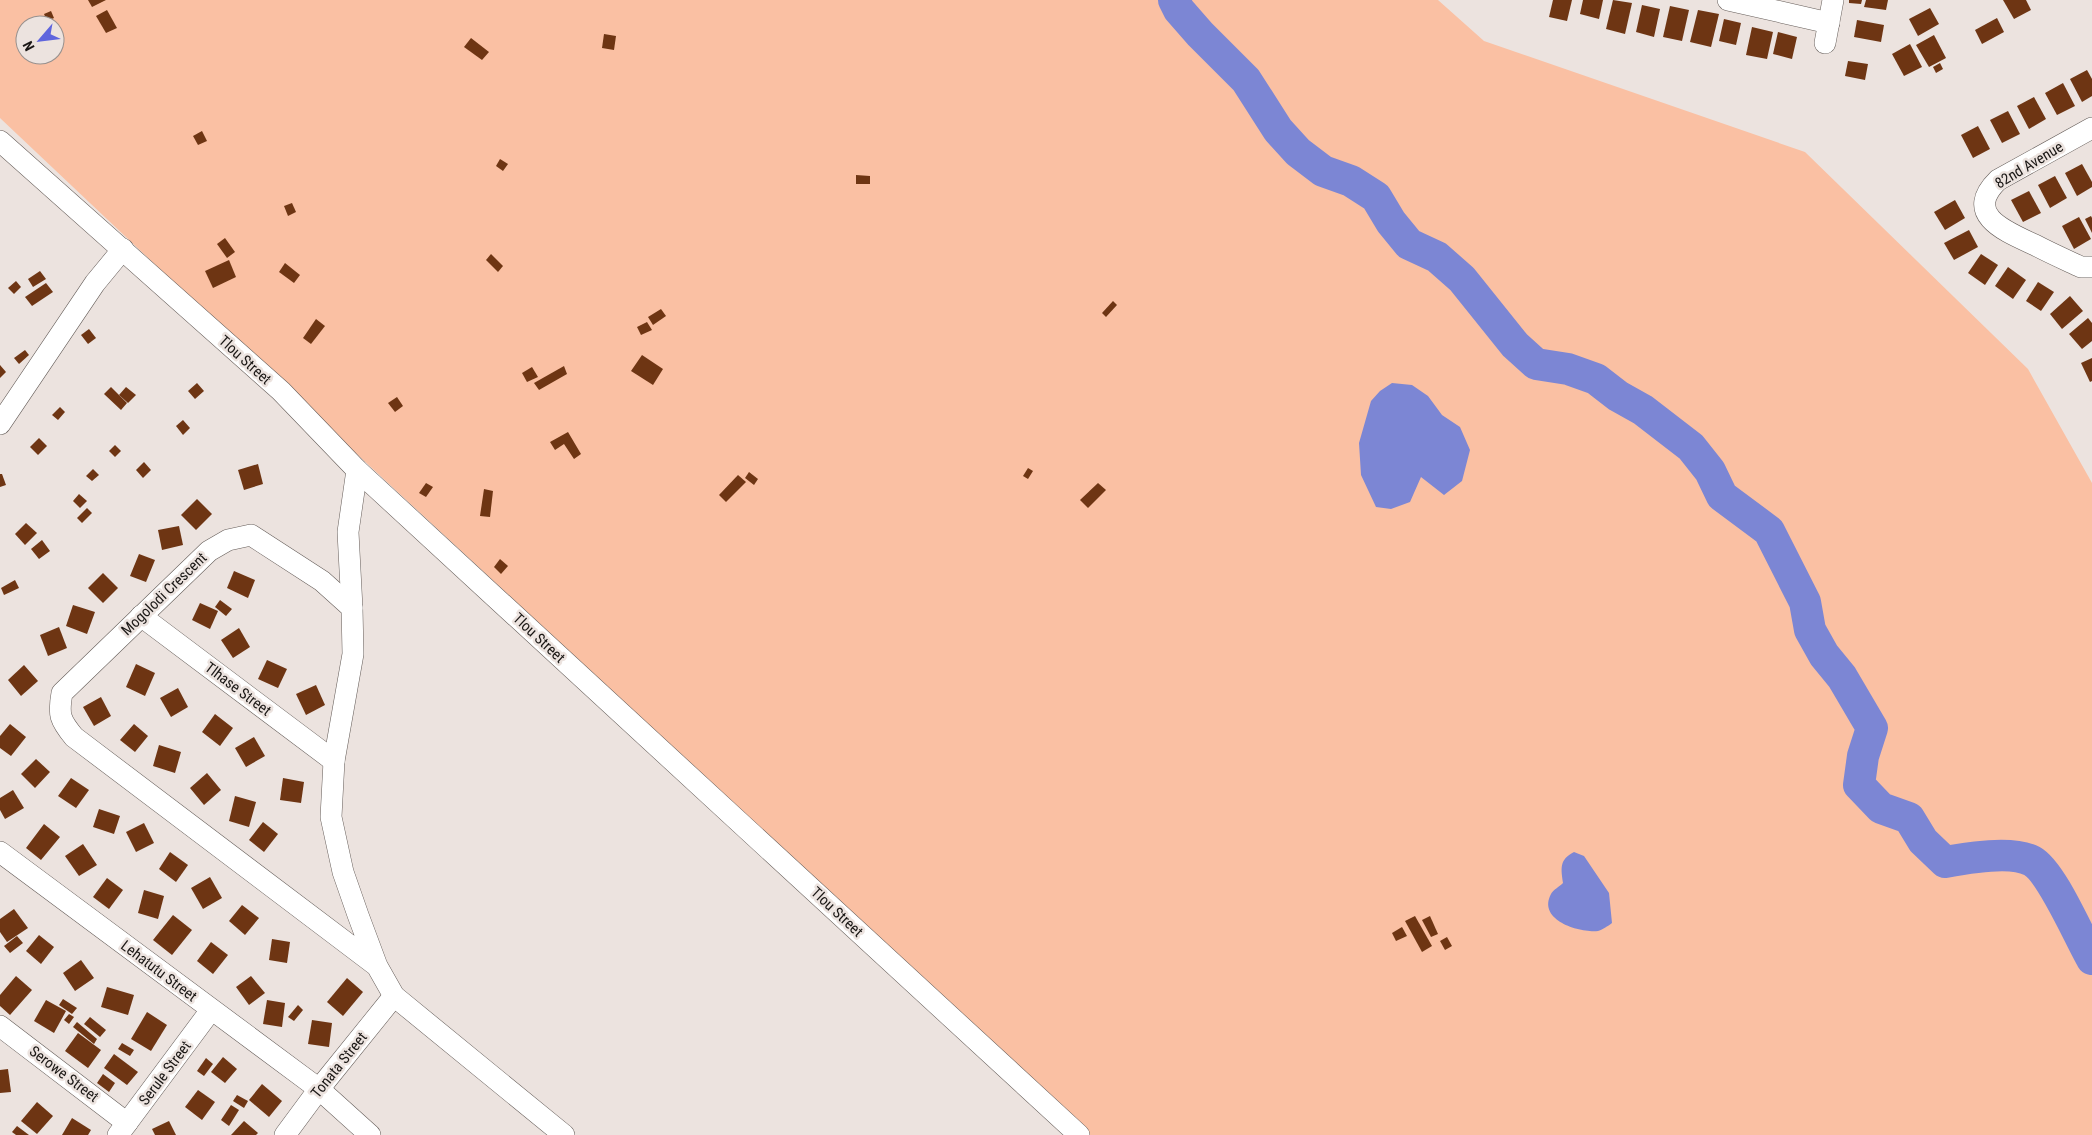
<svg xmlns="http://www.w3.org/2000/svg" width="2092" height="1135" viewBox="0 0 2092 1135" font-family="'Roboto Condensed',sans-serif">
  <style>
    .green { fill: #fac0a3; fill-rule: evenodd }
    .water { fill: #7c86d4 }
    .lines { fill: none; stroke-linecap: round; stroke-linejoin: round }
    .river { stroke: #7c86d4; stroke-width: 32 }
    .building { fill: #6e3513 }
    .minor-casing { stroke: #655d59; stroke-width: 22 }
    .minor { stroke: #fff; stroke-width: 21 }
    .labels { text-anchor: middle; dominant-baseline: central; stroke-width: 5; stroke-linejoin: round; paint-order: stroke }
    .street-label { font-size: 15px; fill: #1a1715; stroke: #ece3df }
  </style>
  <rect width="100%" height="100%" fill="#ece3df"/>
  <!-- green -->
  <path class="green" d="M 0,0 L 1438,0 L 1484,41 L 1805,152 L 2028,369 L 2092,483 L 2092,1135 L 1090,1135 L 290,392 L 0,118 ZM 25,25 L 55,25 L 55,55 L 25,55 Z"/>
  <!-- water -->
  <g class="water">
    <polygon points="1392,383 1412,385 1428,396 1442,415 1460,427 1470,450 1462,481 1444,495 1421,477 1410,502 1391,509 1376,507 1361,475 1359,443 1371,401 1380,391"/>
    <path d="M 1574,852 L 1584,856 L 1609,893 L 1612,923 C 1608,926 1602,930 1598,931 C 1579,933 1537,920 1551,894 C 1553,890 1560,886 1563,883 C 1561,868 1559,860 1574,852 Z"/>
  </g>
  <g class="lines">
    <!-- river -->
    <path class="river" d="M 1174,0 L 1179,10 L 1200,34 L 1246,80 L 1278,130 L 1298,152 L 1323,171 L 1351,181 L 1376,197 L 1391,222 L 1409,244 L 1437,257 L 1462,279 L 1515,345 L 1536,364 L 1568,369 L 1596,379 L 1618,396 L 1643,410 L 1691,447 L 1710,471 L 1722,496 L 1769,531 L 1805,602 L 1810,630 L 1824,655 L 1842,677 L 1872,728 L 1863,756 L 1859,785 L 1881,808 L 1909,818 L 1923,841 L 1945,862 C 1966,858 2012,850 2032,861 C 2052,872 2079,937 2092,959"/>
  </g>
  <!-- building -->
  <g class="building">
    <polygon points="88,0 106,0 92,7"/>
    <polygon points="1553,0 1572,0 1567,21 1549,17"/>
    <polygon points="1583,0 1603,0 1599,19 1580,14"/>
    <polygon points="1613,0 1632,3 1625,34 1606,29"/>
    <polygon points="1849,0 1862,0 1861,4 1849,3"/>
    <polygon points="1866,0 1888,0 1886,10 1864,7"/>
    <polygon points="2003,0 2026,0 2031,10 2014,19"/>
    <polygon points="1642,5 1660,9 1654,37 1636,32"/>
    <polygon points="1670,6 1689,10 1682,41 1663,37"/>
    <polygon points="1930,8 1939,24 1918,36 1909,19"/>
    <polygon points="107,10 117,28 106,33 96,16"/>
    <polygon points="1698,10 1719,14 1711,47 1690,42"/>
    <polygon points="51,11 54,18 47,21 44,14"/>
    <polygon points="1997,18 2004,32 1982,44 1975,30"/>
    <polygon points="1724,19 1741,23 1736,45 1719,41"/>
    <polygon points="1857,20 1884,25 1881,42 1854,37"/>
    <polygon points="1752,27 1773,32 1767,59 1746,55"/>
    <polygon points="1778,32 1797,37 1792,59 1773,54"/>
    <polygon points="604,34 616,36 614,50 602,48"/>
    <polygon points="1934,35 1946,58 1929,67 1916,45"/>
    <polygon points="471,38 489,52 482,60 464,47"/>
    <polygon points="1910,44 1922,67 1904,76 1892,54"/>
    <polygon points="1848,61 1868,64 1865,80 1845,76"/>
    <polygon points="1940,63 1943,69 1936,73 1933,67"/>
    <polygon points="2087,70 2092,79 2092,96 2082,102 2070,79"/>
    <polygon points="2063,83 2075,106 2057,115 2045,93"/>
    <polygon points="2034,97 2046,119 2029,129 2017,106"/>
    <polygon points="2008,111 2020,134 2002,143 1990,120"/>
    <polygon points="1978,126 1990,149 1973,158 1961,135"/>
    <polygon points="202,131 207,141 198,145 193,136"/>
    <polygon points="500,159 508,164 503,171 496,166"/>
    <polygon points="2082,164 2092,182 2092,187 2077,196 2065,173"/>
    <polygon points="856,175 870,176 870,184 856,184"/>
    <polygon points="2055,176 2067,198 2050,208 2038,185"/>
    <polygon points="2029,191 2041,213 2023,222 2011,200"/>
    <polygon points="1955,200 1965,218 1945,230 1934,212"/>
    <polygon points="292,203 296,212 288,216 284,206"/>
    <polygon points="2091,216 2092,218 2092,233 2085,219"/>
    <polygon points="2079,217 2091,239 2074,249 2062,226"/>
    <polygon points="1969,230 1978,247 1954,260 1944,243"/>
    <polygon points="225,238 235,252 227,258 217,244"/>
    <polygon points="491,254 503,266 498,272 486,260"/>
    <polygon points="1981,254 1998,265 1985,285 1968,273"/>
    <polygon points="229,260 236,277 213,288 205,271"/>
    <polygon points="285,263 300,275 294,283 279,272"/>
    <polygon points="2008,267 2026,280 2013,299 1995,286"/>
    <polygon points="40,271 46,279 33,287 28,279"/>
    <polygon points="16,281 21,287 14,294 8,288"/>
    <polygon points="2038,282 2054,292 2041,311 2026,301"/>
    <polygon points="46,283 53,292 32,306 25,297"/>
    <polygon points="2070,296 2083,311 2062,329 2050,314"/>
    <polygon points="1113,301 1117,305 1106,317 1102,313"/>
    <polygon points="661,309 666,316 653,325 648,317"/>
    <polygon points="2088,318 2092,323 2092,341 2082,349 2069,334"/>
    <polygon points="316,319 325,326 311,344 303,338"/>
    <polygon points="647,322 652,330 641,335 637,327"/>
    <polygon points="89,329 96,338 88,344 81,335"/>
    <polygon points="25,350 29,355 19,364 14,358"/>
    <polygon points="642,355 663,369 653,385 631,371"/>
    <polygon points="2092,358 2092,381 2090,382 2081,363"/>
    <polygon points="0,365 6,372 0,378"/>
    <polygon points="564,366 567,374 539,390 534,383"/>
    <polygon points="532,367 538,377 527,382 522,373"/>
    <polygon points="197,383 204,391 195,399 188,391"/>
    <polygon points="111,387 127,403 121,410 104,394"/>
    <polygon points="126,387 136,395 128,403 119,395"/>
    <polygon points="397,397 403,406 395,412 388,403"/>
    <polygon points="60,407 65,412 58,420 52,415"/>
    <polygon points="183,420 190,428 183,435 176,426"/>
    <polygon points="568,432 581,454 574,459 564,444 555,450 550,442"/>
    <polygon points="39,438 47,446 38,455 30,447"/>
    <polygon points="115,445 121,451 115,457 109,451"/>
    <polygon points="144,462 151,470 143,478 136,470"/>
    <polygon points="258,464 263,484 244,490 238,470"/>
    <polygon points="1028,468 1033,471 1028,479 1023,476"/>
    <polygon points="93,469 99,475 92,481 86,476"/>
    <polygon points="749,472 758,479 754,485 745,478"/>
    <polygon points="0,474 2,474 6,485 0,487"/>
    <polygon points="738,475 746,482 726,502 719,495"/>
    <polygon points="426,483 433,487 426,497 419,493"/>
    <polygon points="1098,483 1106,490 1088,508 1080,500"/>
    <polygon points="484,489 493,491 490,517 480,516"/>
    <polygon points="79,494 87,501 80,508 73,501"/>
    <polygon points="197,499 212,514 196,530 181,515"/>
    <polygon points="87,508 92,513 82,523 77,518"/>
    <polygon points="26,523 37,533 25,545 15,534"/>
    <polygon points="179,526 183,545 162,550 158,530"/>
    <polygon points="42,540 50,551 39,559 31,549"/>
    <polygon points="139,554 155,560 146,582 130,576"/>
    <polygon points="500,559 508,566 501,574 494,567"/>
    <polygon points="234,571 255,580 248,598 227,588"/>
    <polygon points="103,573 118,588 103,603 88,588"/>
    <polygon points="15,580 19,588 4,595 1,588"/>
    <polygon points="220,600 232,609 226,616 215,607"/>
    <polygon points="200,603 218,611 210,629 192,620"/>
    <polygon points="73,605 95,612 87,634 66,626"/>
    <polygon points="59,627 67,648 48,656 40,635"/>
    <polygon points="239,628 250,647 233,658 221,640"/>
    <polygon points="267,660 287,669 278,688 258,679"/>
    <polygon points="136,664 155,673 145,696 126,687"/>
    <polygon points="24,665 38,681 21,696 8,680"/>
    <polygon points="316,685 325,705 306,715 296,694"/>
    <polygon points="178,688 188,707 171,717 160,698"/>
    <polygon points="101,697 111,716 94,726 83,707"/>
    <polygon points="215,714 233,728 220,746 202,732"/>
    <polygon points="10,724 26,737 11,756 0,748 0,736"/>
    <polygon points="134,724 148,736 135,752 120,740"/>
    <polygon points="254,737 265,756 246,767 235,748"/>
    <polygon points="159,745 181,752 175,773 153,766"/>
    <polygon points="36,759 50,772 35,788 21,774"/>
    <polygon points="207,773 221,790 204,805 190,788"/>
    <polygon points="71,778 89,790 76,808 58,796"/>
    <polygon points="283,778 304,782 301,803 280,800"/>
    <polygon points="13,790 24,808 5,819 0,810 0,798"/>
    <polygon points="235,796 256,802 249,827 229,821"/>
    <polygon points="99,809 120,816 114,834 93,827"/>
    <polygon points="263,822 278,834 264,852 249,840"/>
    <polygon points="144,823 154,843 136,852 126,832"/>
    <polygon points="44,824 60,837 41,860 26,848"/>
    <polygon points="83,844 97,865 79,876 65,856"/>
    <polygon points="170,852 188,865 176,882 159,869"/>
    <polygon points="210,877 222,898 203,909 191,888"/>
    <polygon points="107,878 123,890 109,909 93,897"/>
    <polygon points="144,890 164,896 158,919 138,913"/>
    <polygon points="242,905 259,918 245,935 229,921"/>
    <polygon points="14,909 28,928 7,942 0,932 0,919"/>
    <polygon points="173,915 192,930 172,955 153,940"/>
    <polygon points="1415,916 1432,946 1422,952 1405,921"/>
    <polygon points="1430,916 1438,934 1431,937 1422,920"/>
    <polygon points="1402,927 1407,936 1396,941 1392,933"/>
    <polygon points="39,935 54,947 41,964 26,951"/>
    <polygon points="17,936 23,943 10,953 4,946"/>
    <polygon points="1447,937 1452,946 1445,950 1440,941"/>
    <polygon points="272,939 290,942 287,963 269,960"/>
    <polygon points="211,942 228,955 213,974 197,961"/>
    <polygon points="81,960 94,978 75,991 63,973"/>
    <polygon points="16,976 32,990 10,1015 0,1006 0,995"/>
    <polygon points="251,976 265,993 249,1005 236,987"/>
    <polygon points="347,978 363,992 343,1016 327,1002"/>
    <polygon points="107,987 134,995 128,1015 101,1007"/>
    <polygon points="63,999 77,1008 72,1014 59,1005"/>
    <polygon points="46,1000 66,1011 54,1033 34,1021"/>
    <polygon points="267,1000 285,1003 282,1027 263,1024"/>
    <polygon points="298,1005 303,1010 294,1021 288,1017"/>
    <polygon points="147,1012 167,1025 151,1051 131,1039"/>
    <polygon points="69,1014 74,1017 69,1024 64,1020"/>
    <polygon points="90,1017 106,1030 100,1037 84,1024"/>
    <polygon points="312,1020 332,1023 329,1047 308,1044"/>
    <polygon points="77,1022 97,1039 94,1044 73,1027"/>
    <polygon points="78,1033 101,1050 88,1068 65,1051"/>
    <polygon points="122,1043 134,1050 130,1056 118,1049"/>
    <polygon points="114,1054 138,1072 127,1085 104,1068"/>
    <polygon points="223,1057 237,1069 225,1083 211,1072"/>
    <polygon points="206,1058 213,1064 204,1076 197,1071"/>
    <polygon points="8,1069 11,1092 0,1093 0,1070"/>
    <polygon points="103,1074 115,1083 109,1092 97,1083"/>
    <polygon points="262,1084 282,1101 269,1117 249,1100"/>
    <polygon points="198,1090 215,1102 202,1120 185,1107"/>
    <polygon points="237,1095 248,1101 244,1108 233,1101"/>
    <polygon points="37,1102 53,1116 37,1134 21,1121"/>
    <polygon points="231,1105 239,1110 229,1126 221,1120"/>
    <polygon points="72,1118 91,1130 88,1135 62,1135"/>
    <polygon points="169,1121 176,1135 155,1135 152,1129"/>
    <polygon points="244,1121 258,1133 256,1135 231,1135"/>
    <polygon points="17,1126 29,1135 16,1135 12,1132"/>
  </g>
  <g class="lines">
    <!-- minor casing -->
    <g class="minor-casing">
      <g id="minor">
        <polyline points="1728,0 1829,23"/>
        <polyline points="1825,43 1833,0"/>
        <path d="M 2092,128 L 1998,180 C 1962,215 2007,232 2035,245 C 2050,253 2066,260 2081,267 L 2092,267"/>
        <polyline points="0,141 281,391 357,470 1079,1135"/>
        <polyline points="0,424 95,283 123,249"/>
        <polyline points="352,608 348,532 357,470"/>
        <polyline points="141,616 334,761"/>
        <polyline points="0,852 319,1089 370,1135"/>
        <path d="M 377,966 L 74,737 C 60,720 58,715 62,693 L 209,551 L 228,540 L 251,535 L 322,581 L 352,608 L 353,654 L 334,761 L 331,817 L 343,872 L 358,915 L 377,966 L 394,996 L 564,1135"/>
        <polyline points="0,1026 127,1123"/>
        <polyline points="118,1135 211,1010"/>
        <polyline points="285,1135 319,1089 394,996"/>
      </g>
    </g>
    <!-- minor -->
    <use href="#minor" class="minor"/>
  </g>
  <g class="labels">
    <!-- street labels -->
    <g class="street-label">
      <text transform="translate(2029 165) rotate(-31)">82nd Avenue</text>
      <text transform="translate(245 360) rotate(42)">Tlou Street</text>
      <text transform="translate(164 594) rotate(-44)">Mogolodi Crescent</text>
      <text transform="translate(539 638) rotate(43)">Tlou Street</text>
      <text transform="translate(238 689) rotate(37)">Tlhase Street</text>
      <text transform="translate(837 912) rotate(43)">Tlou Street</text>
      <text transform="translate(159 971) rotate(37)">Lehatutu Street</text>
      <text transform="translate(339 1065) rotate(-51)">Tonata Street</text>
      <text transform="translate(165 1073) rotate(-53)">Serule Street</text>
      <text transform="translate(64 1074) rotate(37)">Serowe Street</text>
    </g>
  </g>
  <!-- north arrow -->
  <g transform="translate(40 40) rotate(242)"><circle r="24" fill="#ece3df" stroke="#98918e"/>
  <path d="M0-4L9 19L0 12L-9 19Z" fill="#5f65dd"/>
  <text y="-8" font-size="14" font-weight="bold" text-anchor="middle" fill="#1a1715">N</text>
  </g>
</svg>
